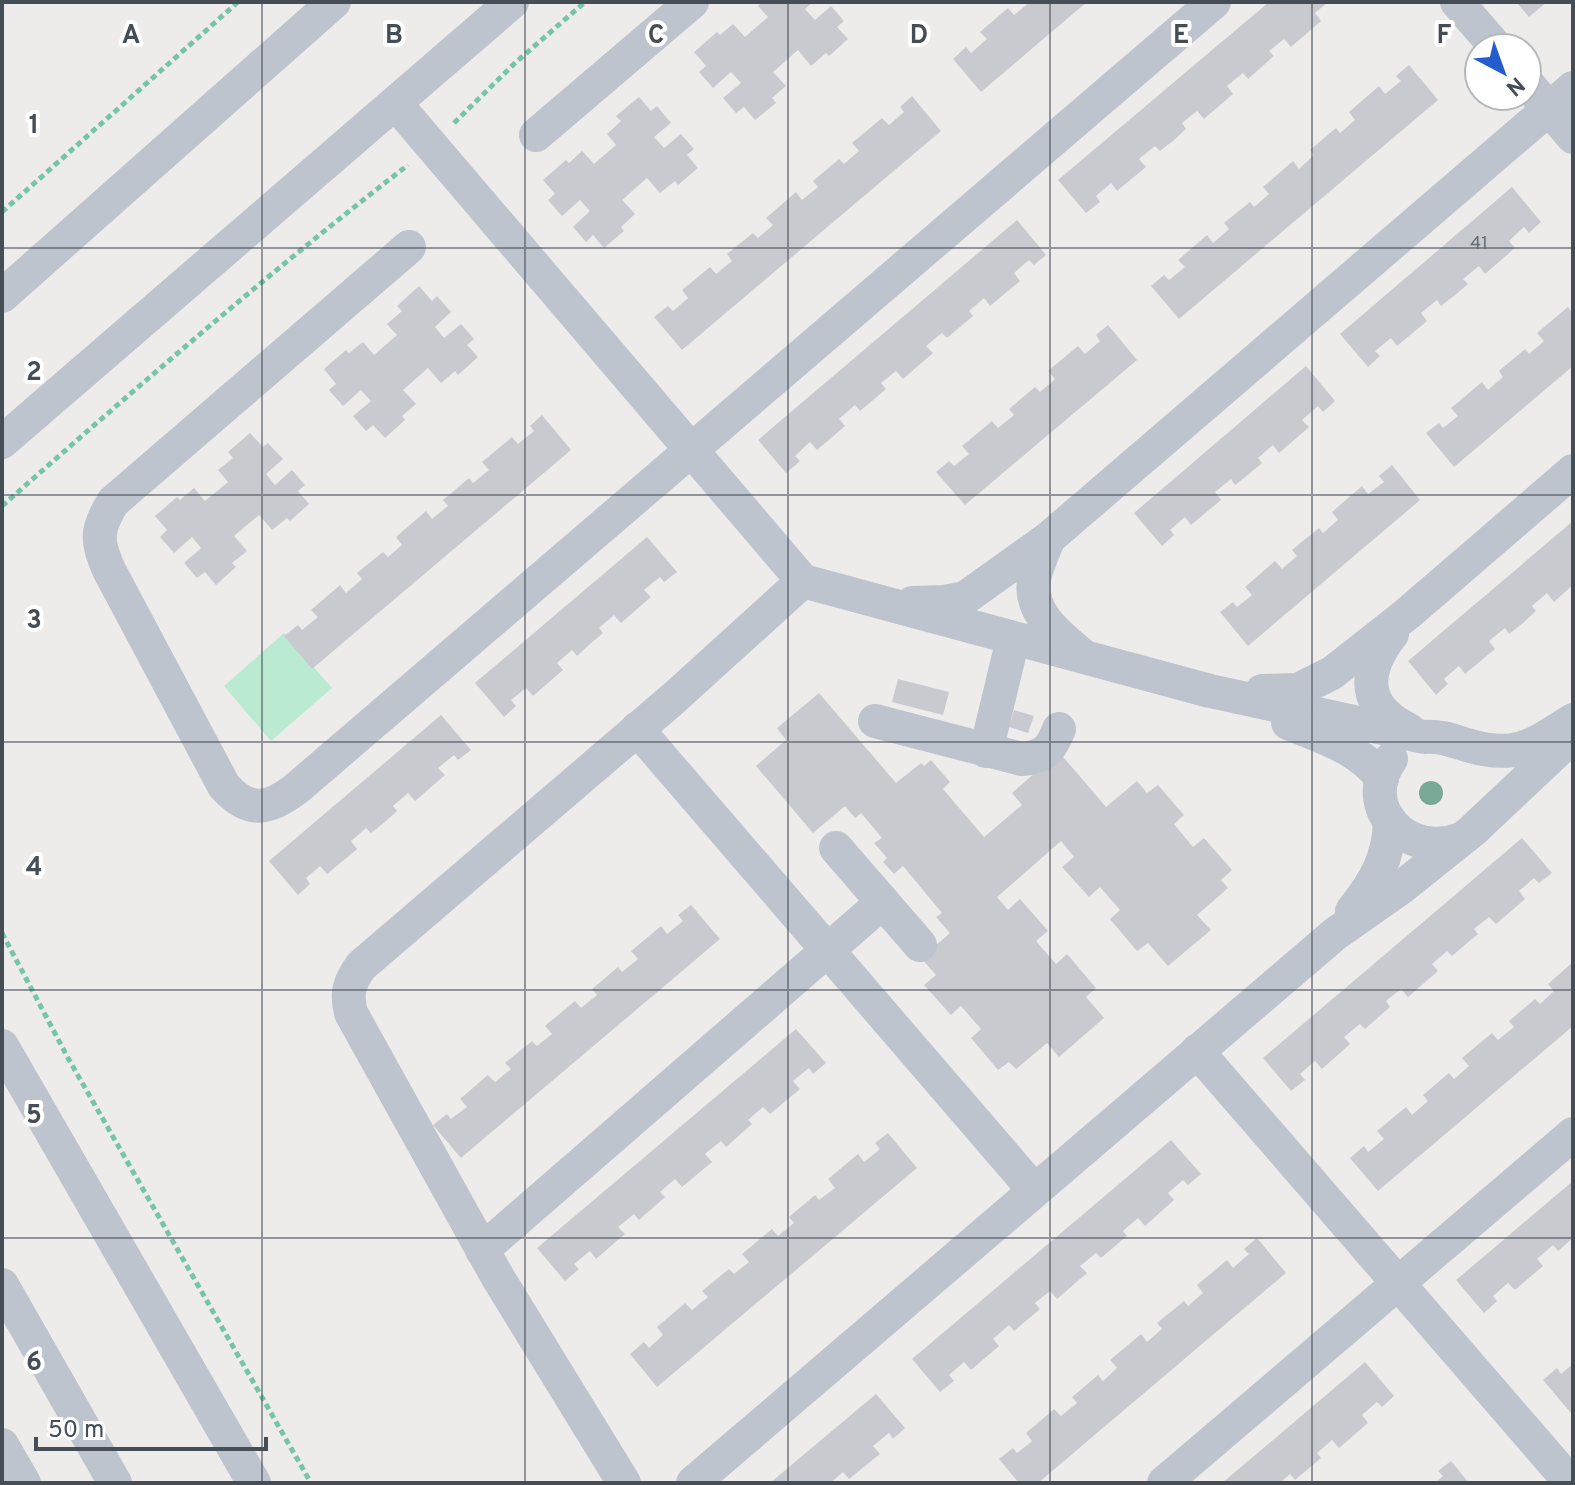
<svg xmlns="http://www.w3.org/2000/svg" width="1575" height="1485" viewBox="0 0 1575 1485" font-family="Overpass,sans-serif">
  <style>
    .green { fill: #bbead2 }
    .building { fill: #c9cad0 }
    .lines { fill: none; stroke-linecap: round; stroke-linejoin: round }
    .path { stroke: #76c5a7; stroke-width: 5; stroke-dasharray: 6 4; stroke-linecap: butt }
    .minor { stroke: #bdc4cd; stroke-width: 34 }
    .tree { fill: #7aa996 }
    .grid { fill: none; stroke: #454d57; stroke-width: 2; stroke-opacity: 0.55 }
    .labels { text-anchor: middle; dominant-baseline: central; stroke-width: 8; stroke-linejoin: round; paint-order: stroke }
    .number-label { font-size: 18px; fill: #666c75 }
    .grid-label { font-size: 26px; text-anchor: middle; font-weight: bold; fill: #454d57; stroke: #fff; stroke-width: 8; stroke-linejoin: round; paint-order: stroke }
  </style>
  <rect width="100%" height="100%" fill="#eeeceb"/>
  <!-- green -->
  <polygon class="green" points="284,633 332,688 271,741 224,686"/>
  <!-- building -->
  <g class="building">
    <polygon points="762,2 813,2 805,9 815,20 831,6 844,21 837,27 848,39 829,56 826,53 811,66 798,50 773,72 786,86 772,98 776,103 755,120 744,107 736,113 723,98 741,83 731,72 713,88 699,72 706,66 694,52 717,32 720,35 733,24 745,37 768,17 758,6"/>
    <polygon points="1030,2 1087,2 981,92 953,59 966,47 971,53 987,39 980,32 1008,8 1014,15"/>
    <polygon points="1269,2 1328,2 1315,13 1321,21 1291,47 1284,39 1269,51 1274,56 1248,79 1243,73 1227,86 1233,94 1204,119 1197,111 1182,123 1186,129 1174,140 1160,151 1155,146 1139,159 1146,167 1117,191 1111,183 1096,196 1100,202 1086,213 1058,180"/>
    <polygon points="1516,2 1547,2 1529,17"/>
    <polygon points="1409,65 1438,100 1179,319 1151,286 1164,275 1169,280 1185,267 1178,260 1207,235 1213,243 1229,229 1224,223 1250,202 1254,207 1269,194 1263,187 1293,161 1299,169 1314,155 1310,150 1336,128 1340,133 1355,120 1349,112 1379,86 1385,94 1401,81 1396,76"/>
    <polygon points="912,96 941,131 682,350 654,317 668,306 673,311 688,298 682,290 710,267 716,274 732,261 727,254 753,233 758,238 773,225 766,218 796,192 802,200 818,187 813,181 839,159 844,164 859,151 852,143 882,118 889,125 904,112 900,107"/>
    <polygon points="639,97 651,111 657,106 671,123 654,137 664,148 681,134 694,149 687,155 698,168 678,185 675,181 660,193 647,178 622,200 635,214 621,227 624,231 604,248 593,235 586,242 573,227 590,211 580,200 562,216 548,200 555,194 543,180 566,160 569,163 582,151 594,164 616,145 607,134 621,121 616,116"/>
    <polygon points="1512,187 1541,222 1529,233 1524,227 1509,241 1515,248 1485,274 1479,266 1463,279 1468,284 1455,295 1441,306 1437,300 1421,313 1427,321 1397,346 1391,338 1375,351 1380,356 1368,367 1340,334"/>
    <polygon points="1017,220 1046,255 1034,265 1029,260 1014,273 1020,281 990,306 984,298 969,311 973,316 947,338 942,333 926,346 933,353 903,379 896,371 881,383 886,389 860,411 855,405 839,419 845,426 817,450 810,442 795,456 800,461 786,473 758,440"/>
    <polygon points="419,286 432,301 437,296 451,312 435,327 444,338 461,324 474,339 467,345 478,357 458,375 455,371 441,383 428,368 403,390 416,404 402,416 405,420 385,438 373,425 366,431 353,416 371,401 361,390 343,406 329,390 336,384 324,369 346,350 349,353 363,342 374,355 397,335 387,324 402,311 397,306"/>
    <polygon points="1568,307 1573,314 1573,366 1454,467 1426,433 1439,423 1443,428 1458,416 1451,408 1482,382 1488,390 1503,377 1499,371 1525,349 1529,354 1544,341 1537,333"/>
    <polygon points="1108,325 1137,360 965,505 936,472 949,461 954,466 969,454 962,446 992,421 998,428 1014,415 1009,409 1035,387 1040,392 1055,379 1048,371 1078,346 1085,354 1100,341 1096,335"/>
    <polygon points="1306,366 1335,401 1323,412 1318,406 1302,420 1309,427 1279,453 1273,445 1258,458 1262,463 1249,474 1235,485 1231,479 1215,492 1221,500 1191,525 1185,517 1170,530 1174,535 1162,546 1134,513"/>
    <polygon points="542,415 571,450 312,669 284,636 298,625 302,630 318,617 311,610 340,585 346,593 362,579 357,573 383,552 388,557 402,545 396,537 426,511 432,519 448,506 443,500 469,478 473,483 489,470 482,462 512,437 518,444 534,431 530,426"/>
    <polygon points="250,433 263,447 268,443 283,459 266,474 275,485 292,470 305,485 298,491 309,504 290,521 287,518 272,530 259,515 234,536 247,551 232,563 236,567 216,585 205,572 197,578 184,563 201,548 192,537 174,553 160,537 167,530 155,516 177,497 180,500 194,488 205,501 228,482 218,470 233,458 228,452"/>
    <polygon points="1392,465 1420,500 1248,646 1220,612 1233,602 1237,607 1252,595 1245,587 1275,561 1282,569 1297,556 1292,550 1319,528 1323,533 1338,520 1332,512 1362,486 1368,494 1384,482 1379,476"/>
    <polygon points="1573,521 1573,585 1554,602 1547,593 1532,606 1536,611 1523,623 1509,634 1505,628 1489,641 1495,649 1465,674 1459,666 1444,679 1448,684 1436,695 1408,661"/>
    <polygon points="647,537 677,572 664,582 660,577 644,590 651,597 621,623 614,615 599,628 603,633 590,644 577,656 572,650 557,663 563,670 533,696 526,688 511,700 516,706 504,717 475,683"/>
    <polygon points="898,679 949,692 943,715 892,702"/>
    <polygon points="819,693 896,783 921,763 924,766 931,760 950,782 943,789 984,837 1022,805 1012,793 1059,752 1106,807 1137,781 1147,793 1158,785 1184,815 1174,824 1193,847 1204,838 1232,870 1221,880 1228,888 1197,915 1211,930 1168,966 1148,943 1137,951 1110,919 1120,910 1100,887 1089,897 1062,867 1074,857 1061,841 997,897 1008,910 1020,899 1048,931 1036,941 1056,964 1067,954 1096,988 1086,997 1104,1018 1059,1057 1047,1043 1016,1069 1009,1062 998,1070 971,1038 981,1029 961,1006 951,1015 924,985 936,975 921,958 950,933 936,917 942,913 903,866 894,874 883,862 887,858 874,843 882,838 861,813 855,818 845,806 813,833 756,766 786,740 777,728"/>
    <polygon points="1014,710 1034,716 1028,733 1009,727"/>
    <polygon points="441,715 471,750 458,760 454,755 438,768 445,775 415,801 408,793 393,806 397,811 385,822 371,833 366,828 351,841 357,849 327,874 320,866 306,878 310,884 298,895 269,861"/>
    <polygon points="1522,838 1552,873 1539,883 1534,878 1519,891 1525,899 1496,924 1489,917 1474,929 1478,934 1452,956 1447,951 1432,964 1438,971 1408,997 1401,989 1386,1001 1390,1007 1365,1029 1360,1024 1344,1037 1350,1044 1322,1069 1315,1061 1300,1074 1305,1080 1291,1091 1263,1058"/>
    <polygon points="691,905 720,939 461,1158 433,1125 447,1114 451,1119 467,1107 460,1099 488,1075 495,1082 511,1069 505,1063 532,1041 537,1046 552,1034 545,1026 575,1001 581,1008 597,995 592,989 618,967 622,972 638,959 631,951 661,926 667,934 683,921 678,915"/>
    <polygon points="1573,962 1573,1026 1378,1191 1350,1158 1364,1146 1368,1152 1384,1139 1377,1131 1406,1107 1412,1115 1428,1101 1423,1095 1449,1073 1454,1079 1469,1066 1462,1058 1492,1033 1498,1040 1514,1027 1509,1021 1535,999 1540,1004 1554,991 1548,984"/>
    <polygon points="796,1029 826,1063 813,1074 809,1068 793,1081 800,1089 770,1114 763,1107 748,1120 752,1124 726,1147 721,1141 705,1154 712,1162 682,1187 675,1179 660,1192 665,1197 639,1220 634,1214 618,1227 625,1234 596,1259 590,1251 574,1264 579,1269 565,1281 537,1248"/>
    <polygon points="888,1133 917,1168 657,1387 630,1354 644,1342 649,1348 663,1335 657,1327 685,1303 692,1310 708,1297 702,1291 729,1269 734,1274 749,1262 742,1254 772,1229 778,1236 794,1223 789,1217 815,1195 819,1200 835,1188 828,1179 858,1154 864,1162 880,1149 875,1143"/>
    <polygon points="1171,1140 1201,1174 1188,1185 1183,1180 1168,1193 1174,1200 1145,1226 1138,1218 1123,1231 1127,1236 1101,1258 1096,1253 1080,1266 1087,1273 1057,1299 1050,1291 1035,1303 1040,1309 1014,1331 1009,1325 993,1339 999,1346 971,1370 964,1362 949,1375 954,1381 940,1392 912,1359"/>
    <polygon points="1573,1181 1573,1238 1558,1251 1553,1245 1537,1259 1543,1266 1515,1290 1508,1283 1493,1296 1497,1301 1484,1313 1456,1280"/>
    <polygon points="1257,1238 1286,1273 1038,1483 1019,1483 999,1459 1013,1448 1017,1453 1032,1441 1026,1433 1054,1409 1061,1416 1077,1403 1072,1397 1098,1375 1103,1381 1117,1368 1110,1360 1141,1334 1147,1342 1162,1329 1157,1323 1184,1301 1188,1306 1203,1293 1197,1285 1227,1260 1233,1268 1249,1254 1244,1249"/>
    <polygon points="1365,1362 1394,1396 1382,1407 1377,1402 1362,1415 1368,1423 1339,1448 1332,1440 1317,1453 1321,1458 1295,1480 1290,1474 1280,1483 1222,1483"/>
    <polygon points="1573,1364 1573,1411 1571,1413 1543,1380 1557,1368 1561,1374"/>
    <polygon points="876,1394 905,1428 893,1439 889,1433 873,1446 880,1454 849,1479 843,1472 830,1483 770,1483"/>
    <polygon points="1451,1461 1469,1483 1435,1483 1443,1476 1438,1471"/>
  </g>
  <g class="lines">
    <!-- path -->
    <g class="path">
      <polyline points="454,123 515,63 585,2"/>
      <polyline points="2,212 238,2"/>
      <path d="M 2,506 C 135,389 268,273 408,165"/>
      <polyline points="2,933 68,1058 311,1483"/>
    </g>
    <!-- minor -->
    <g class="minor">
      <polyline points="1457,2 1497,48"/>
      <polyline points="1527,83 1573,137"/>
      <path d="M 396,104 L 803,581 L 1210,691 L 1424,737 C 1441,736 1451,740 1467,745 C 1515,760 1534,745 1573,720"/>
      <polyline points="536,135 692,2"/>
      <path d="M 409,247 L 113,502 C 96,530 96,540 109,570 L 224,786 C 249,814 269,810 297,788 L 1214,2"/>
      <polyline points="2,296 334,2"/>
      <polyline points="2,442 512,2"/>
      <path d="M 1049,538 C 1044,550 1038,563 1035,575 C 1026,611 1057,634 1081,654"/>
      <polyline points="912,603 944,602 965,598 1049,538 1573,88"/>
      <path d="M 1392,634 C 1362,673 1362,707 1409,730"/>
      <polyline points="1262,691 1298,690 1332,673 1407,614 1573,471"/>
      <path d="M 875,721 L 1022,759 C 1044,757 1051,750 1059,729"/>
      <path d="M 1288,723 C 1322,737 1360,748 1382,779"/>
      <polyline points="637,729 1034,1190"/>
      <polyline points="986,751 1013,639"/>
      <path d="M 1391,759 C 1356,808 1409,860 1461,839"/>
      <polyline points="836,848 920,945"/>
      <path d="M 1352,911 C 1375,882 1389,859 1390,821"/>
      <polyline points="2,1046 254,1483"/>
      <polyline points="1197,1051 1571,1483"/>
      <polyline points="482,1250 883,902"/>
      <polyline points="2,1285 115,1483"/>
      <polyline points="2,1445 24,1483"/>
      <path d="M 624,1483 L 497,1276 L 351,1013 C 346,993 349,983 361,966 L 674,698 L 803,581"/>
      <polyline points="693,1483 1335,934 1402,887 1472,831 1573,736"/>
      <polyline points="1164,1483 1573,1134"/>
    </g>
  </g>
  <!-- trees -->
  <circle class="tree" cx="1431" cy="793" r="12"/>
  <!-- grid -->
  <path class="grid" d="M 262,2 L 262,1483M 525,2 L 525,1483M 788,2 L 788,1483M 1050,2 L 1050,1483M 1312,2 L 1312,1483M 2,248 L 1573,248M 2,495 L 1573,495M 2,742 L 1573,742M 2,990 L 1573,990M 2,1238 L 1573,1238"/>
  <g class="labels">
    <!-- number labels -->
    <g class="number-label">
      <text x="1479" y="244">41</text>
    </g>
  </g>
  <g class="grid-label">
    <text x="131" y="43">A</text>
    <text x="394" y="43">B</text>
    <text x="656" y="43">C</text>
    <text x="919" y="43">D</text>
    <text x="1181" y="43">E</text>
    <text x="1444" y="43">F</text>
    <text x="34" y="133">1</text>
    <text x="34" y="380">2</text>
    <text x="34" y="628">3</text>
    <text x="34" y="875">4</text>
    <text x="34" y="1123">5</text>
    <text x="34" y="1370">6</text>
  </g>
  <!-- border -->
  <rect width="1575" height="1485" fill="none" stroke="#454d57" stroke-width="8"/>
  <!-- north arrow -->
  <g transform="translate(1503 72) rotate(139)"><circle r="38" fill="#ffffff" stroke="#b5b8bc" stroke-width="2"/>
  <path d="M0-6L14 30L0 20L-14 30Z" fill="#255dcf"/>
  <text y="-12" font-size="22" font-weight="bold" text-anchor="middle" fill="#454d57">N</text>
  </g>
  <!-- scale -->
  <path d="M36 1437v12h230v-12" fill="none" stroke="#454d57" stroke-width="4"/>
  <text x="48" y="1437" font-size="24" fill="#454d57" stroke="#ffffff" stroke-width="6" paint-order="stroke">50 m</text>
</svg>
